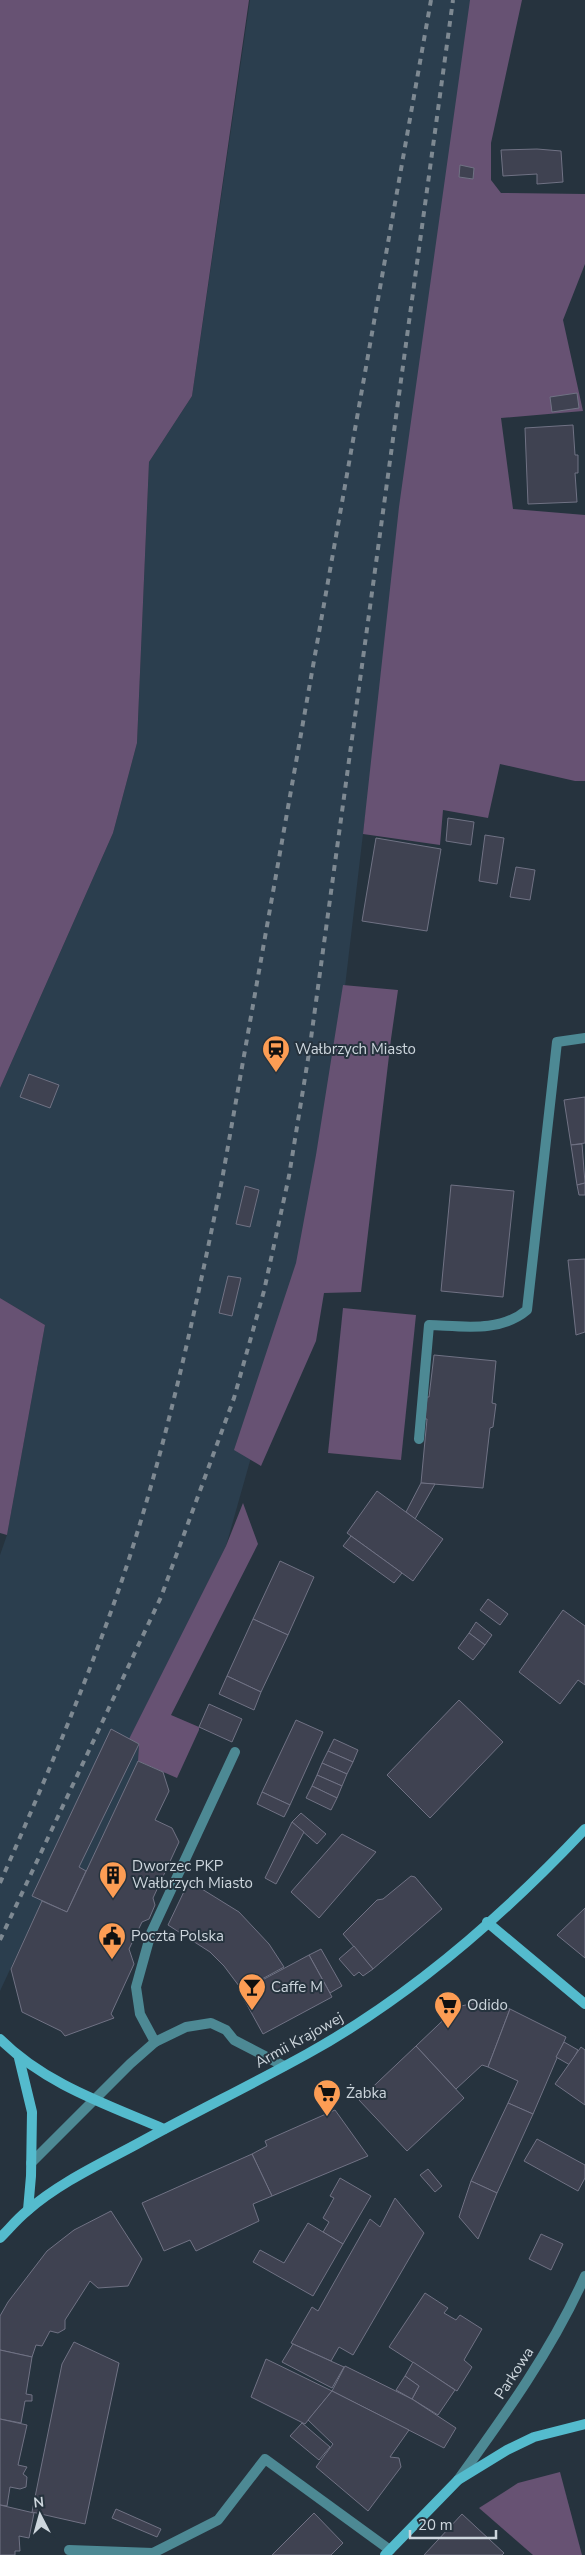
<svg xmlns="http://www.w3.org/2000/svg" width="585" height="2555" viewBox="0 0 585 2555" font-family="'Nunito Sans',sans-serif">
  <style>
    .built { fill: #2b3e4e }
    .green { fill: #675273 }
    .building { fill: #3f4251; stroke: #707284 }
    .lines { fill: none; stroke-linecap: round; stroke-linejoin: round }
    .lane { stroke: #4d8994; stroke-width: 10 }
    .street { stroke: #4d8994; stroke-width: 10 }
    .secondary { stroke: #54bbcd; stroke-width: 10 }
    .rail { stroke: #7e8992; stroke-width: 4; stroke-dasharray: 6 6; stroke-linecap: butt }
    .labels { text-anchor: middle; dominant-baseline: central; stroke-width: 4; stroke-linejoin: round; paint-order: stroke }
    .poi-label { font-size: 15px; fill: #cdd6dd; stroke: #26333e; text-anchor: start }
    .street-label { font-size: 15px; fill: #cdd6dd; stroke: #26333e }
  </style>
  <rect width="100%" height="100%" fill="#26333e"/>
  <!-- built -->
  <polygon class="built" points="250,0 471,0 363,834 317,1224 226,1546 130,1739 139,1744 138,1761 67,1912 42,1901 0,1991 0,1555 7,1535 45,1325 0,1298 0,1088 113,833 137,743 149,462 192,396"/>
  <!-- green -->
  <g class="green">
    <polygon points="0,0 249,0 192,396 149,462 137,743 113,833 0,1088"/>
    <polygon points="470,0 522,0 491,143 491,180 501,193 585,194 585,264 563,320 583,411 501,418 513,509 585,515 585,781 575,781 500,764 488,818 443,810 440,845 363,834 399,507"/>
    <polygon points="343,985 398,990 391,1039 361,1292 324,1293 316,1341 261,1466 234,1450 296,1263 316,1155"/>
    <polygon points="0,1298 45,1325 7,1535 0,1533"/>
    <polygon points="343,1308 416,1315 401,1460 328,1453"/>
    <polygon points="243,1503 258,1544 171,1715 199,1727 199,1730 177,1778 138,1761 139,1744 129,1739 226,1546"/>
    <polygon points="560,2472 582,2555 533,2555 479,2508 518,2483"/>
  </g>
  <!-- building -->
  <g class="building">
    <polygon points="537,149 561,151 563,182 537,184 537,174 503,176 501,150"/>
    <polygon points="460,165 474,168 473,179 459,177"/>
    <polygon points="577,393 579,408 552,412 550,397"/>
    <polygon points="573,425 575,455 578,455 578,473 575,473 577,502 528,504 525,428"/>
    <polygon points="448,818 474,822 471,845 446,841"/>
    <polygon points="485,835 504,838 497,884 479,881"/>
    <polygon points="376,838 441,849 427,931 362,921"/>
    <polygon points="516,867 535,870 530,900 510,897"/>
    <polygon points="29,1074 59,1085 50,1108 20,1097"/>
    <polygon points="585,1097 585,1143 571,1145 564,1100"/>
    <polygon points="582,1144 585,1183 577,1185 571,1145"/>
    <polygon points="585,1183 585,1195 579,1195 577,1185"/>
    <polygon points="451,1185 514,1191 503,1297 441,1291"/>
    <polygon points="245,1186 259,1190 250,1227 236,1224"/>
    <polygon points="585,1259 585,1332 576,1335 568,1260"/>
    <polygon points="228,1276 241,1278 232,1316 219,1313"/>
    <polygon points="434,1355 496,1361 492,1403 496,1404 493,1427 490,1428 483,1488 421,1483 427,1419 425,1419 427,1397 429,1397"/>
    <polygon points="421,1483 435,1484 415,1519 406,1512"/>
    <polygon points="377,1491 443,1539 413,1581 347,1533"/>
    <polygon points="351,1536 402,1573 394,1583 343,1546"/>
    <polygon points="280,1561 314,1577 288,1635 253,1619"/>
    <polygon points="488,1599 508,1614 500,1625 480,1610"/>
    <polygon points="563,1610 585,1626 585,1685 578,1680 560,1704 519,1672"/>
    <polygon points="253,1619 288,1635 261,1692 227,1676"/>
    <polygon points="476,1622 492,1635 485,1645 469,1633"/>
    <polygon points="469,1633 485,1645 473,1660 458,1648"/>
    <polygon points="227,1676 261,1692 254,1710 219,1694"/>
    <polygon points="459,1700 503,1742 430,1818 387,1775"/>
    <polygon points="209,1704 242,1719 232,1742 199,1727"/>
    <polygon points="296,1720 323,1732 290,1805 262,1792"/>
    <polygon points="111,1729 139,1744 79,1867 86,1871 67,1912 32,1896"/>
    <polygon points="334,1739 358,1750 353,1762 328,1751"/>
    <polygon points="328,1751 353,1762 347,1774 322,1763"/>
    <polygon points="138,1761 163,1772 169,1791 155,1820 172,1828 179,1842 153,1898 155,1905 149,1919 142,1922 129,1949 134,1964 111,2014 114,2018 65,2036 61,2031 22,2012 11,1969 42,1901 67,1912"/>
    <polygon points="322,1763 347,1774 342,1786 317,1775"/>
    <polygon points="317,1775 342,1786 337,1798 312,1786"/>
    <polygon points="312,1786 337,1798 331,1810 306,1798"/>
    <polygon points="262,1792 290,1805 284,1817 257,1804"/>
    <polygon points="301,1813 326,1834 317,1844 292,1822"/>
    <polygon points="292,1822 304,1832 276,1884 265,1878"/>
    <polygon points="342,1834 376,1852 319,1918 291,1892"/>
    <polygon points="411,1876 415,1877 442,1909 373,1969 343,1934 377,1900 383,1899"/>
    <polygon points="189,1881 239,1912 269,1944 284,1967 242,1990 224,1966 210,1952 168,1925"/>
    <polygon points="585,1908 585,1958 557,1935"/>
    <polygon points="354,1946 373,1969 363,1976 359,1972 354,1976 339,1959"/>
    <polygon points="321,1949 342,1986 330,1993 309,1955"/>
    <polygon points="309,1955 332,1997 263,2034 240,1992"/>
    <polygon points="483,2001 510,2009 488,2067 482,2065 456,2089 416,2046 457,2007"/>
    <polygon points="510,2009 566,2037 533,2114 508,2103 518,2081 488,2067"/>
    <polygon points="564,2042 578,2050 570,2065 556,2057"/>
    <polygon points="416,2046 464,2098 407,2151 359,2100"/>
    <polygon points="581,2047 585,2050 585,2105 555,2084"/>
    <polygon points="508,2103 533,2114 497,2193 471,2181"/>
    <polygon points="335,2110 368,2156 272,2196 252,2154 267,2146 265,2141"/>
    <polygon points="537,2139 585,2165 585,2178 578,2191 524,2161"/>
    <polygon points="252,2154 272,2196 253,2204 259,2221 196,2251 190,2240 164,2251 142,2203"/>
    <polygon points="428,2169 442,2186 435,2192 420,2175"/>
    <polygon points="340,2178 371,2196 343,2244 323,2232 329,2222 323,2218 334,2198 330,2196"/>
    <polygon points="471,2181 497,2193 478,2239 459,2217"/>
    <polygon points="395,2198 424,2233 353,2355 339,2347 331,2361 291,2343 312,2307 318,2311 370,2219 380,2227"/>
    <polygon points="111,2211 142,2259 128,2286 98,2288 90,2281 65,2320 65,2329 58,2333 50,2331 42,2346 36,2345 32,2357 0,2350 0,2316 8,2302 47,2251 74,2230"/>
    <polygon points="308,2223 343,2244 313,2296 253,2262 260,2250 284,2263"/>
    <polygon points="541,2234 563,2244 551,2270 529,2259"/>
    <polygon points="425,2293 448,2308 444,2313 456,2320 460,2315 482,2329 464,2360 472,2367 457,2391 389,2347"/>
    <polygon points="74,2342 119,2363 85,2524 32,2512 62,2364"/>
    <polygon points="293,2344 344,2367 332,2388 282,2362"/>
    <polygon points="0,2350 32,2357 26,2394 32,2395 32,2401 25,2401 21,2423 0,2419"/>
    <polygon points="266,2359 332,2391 305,2424 251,2397"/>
    <polygon points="413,2362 455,2390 438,2415 412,2399 419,2386 405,2376"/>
    <polygon points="345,2366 412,2399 456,2428 444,2448 332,2391"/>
    <polygon points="405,2376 419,2386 412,2399 396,2390"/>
    <polygon points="332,2391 409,2430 390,2457 399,2458 401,2467 368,2511 316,2467 333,2444 308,2420"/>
    <polygon points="0,2419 27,2425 18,2465 27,2467 23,2474 27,2477 26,2487 20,2489 10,2487 7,2506 0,2505"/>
    <polygon points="302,2423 330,2447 319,2460 290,2436"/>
    <polygon points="0,2505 34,2513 29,2538 19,2536 20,2551 15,2551 15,2555 0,2555"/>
    <polygon points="116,2509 161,2529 157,2537 112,2518"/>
    <polygon points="314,2513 343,2543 331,2555 272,2555"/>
    <polygon points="462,2514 504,2553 502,2555 424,2555"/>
  </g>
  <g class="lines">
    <!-- lane -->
    <g class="lane">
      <polyline points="155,2042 140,2014 136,1987 151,1933 235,1752"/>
      <polyline points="31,2163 130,2064 155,2042 186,2027 211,2023 226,2030 234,2040 284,2066"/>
      <polyline points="69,2550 153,2553 218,2520 265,2459 390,2550"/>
    </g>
    <!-- street -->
    <g class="street">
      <path d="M 419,1439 L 429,1325 C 462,1326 500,1333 527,1310 L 557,1042 L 585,1038"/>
      <path d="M 458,2480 C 505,2415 552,2350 585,2276"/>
    </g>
    <!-- secondary -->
    <g class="secondary">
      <polyline points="487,1922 585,2004"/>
      <path d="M 0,2039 C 45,2084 106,2104 164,2129"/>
      <polyline points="19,2058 32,2112 31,2176 28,2210"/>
      <path d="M 0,2238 C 9,2229 17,2219 27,2211 C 59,2183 100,2164 137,2144 C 193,2113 251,2085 307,2054 C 412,1996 503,1916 585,1829"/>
      <polyline points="385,2555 458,2480 507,2450 534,2437 585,2424"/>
    </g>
    <!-- rail -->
    <g class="rail">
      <path d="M 0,1883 C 43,1785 85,1687 120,1586 C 165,1454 194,1316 222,1180 L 431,0"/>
      <polyline points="0,1940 161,1597 234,1398 264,1291 289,1176 309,1053 453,0"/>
    </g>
  </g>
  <!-- icons -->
  <defs>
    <g id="station-pin" transform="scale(1.4375)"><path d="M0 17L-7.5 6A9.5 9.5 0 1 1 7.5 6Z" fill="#fd9d54" stroke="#26333e"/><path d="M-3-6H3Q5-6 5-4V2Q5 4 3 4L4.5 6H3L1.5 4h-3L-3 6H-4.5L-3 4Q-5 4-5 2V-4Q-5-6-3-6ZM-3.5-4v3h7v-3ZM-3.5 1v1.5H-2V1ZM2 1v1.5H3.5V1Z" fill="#111"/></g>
    <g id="building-pin" transform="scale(1.4375)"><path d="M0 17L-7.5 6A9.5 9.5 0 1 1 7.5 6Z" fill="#fd9d54" stroke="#26333e"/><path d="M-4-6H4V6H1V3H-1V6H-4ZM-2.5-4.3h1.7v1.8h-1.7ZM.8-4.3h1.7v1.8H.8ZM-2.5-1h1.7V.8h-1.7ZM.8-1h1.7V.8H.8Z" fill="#111"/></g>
    <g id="civic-pin" transform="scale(1.4375)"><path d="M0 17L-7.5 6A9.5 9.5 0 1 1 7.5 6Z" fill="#fd9d54" stroke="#26333e"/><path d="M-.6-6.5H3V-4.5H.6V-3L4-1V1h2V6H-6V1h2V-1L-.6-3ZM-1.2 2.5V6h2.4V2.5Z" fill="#111"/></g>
    <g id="bar-pin" transform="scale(1.4375)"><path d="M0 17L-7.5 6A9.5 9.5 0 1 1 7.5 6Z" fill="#fd9d54" stroke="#26333e"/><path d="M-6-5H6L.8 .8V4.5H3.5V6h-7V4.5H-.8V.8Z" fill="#111"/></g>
    <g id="supermarket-pin" transform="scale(1.4375)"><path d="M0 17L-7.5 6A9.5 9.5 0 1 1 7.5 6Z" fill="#fd9d54" stroke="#26333e"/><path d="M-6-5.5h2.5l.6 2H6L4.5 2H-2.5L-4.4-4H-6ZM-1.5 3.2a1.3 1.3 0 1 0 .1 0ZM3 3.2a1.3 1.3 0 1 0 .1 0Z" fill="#111"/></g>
  </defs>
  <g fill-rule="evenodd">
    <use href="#station-pin" x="276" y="1049"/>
    <use href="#building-pin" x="113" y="1875"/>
    <use href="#civic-pin" x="112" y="1936"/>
    <use href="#bar-pin" x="252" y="1987"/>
    <use href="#supermarket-pin" x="448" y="2005"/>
    <use href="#supermarket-pin" x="327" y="2093"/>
  </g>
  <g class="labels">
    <!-- poi labels -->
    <g class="poi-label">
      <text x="295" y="1049">Wałbrzych Miasto</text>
      <text x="132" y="1866">Dworzec PKP<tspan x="132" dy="17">Wałbrzych Miasto</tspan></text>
      <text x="131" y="1936">Poczta Polska</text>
      <text x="271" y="1987">Caffe M</text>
      <text x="467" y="2005">Odido</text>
      <text x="346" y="2093">Żabka</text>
    </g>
    <!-- street labels -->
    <g class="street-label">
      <text transform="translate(299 2040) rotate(-29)">Armii Krajowej</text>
      <text transform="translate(514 2373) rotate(-57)">Parkowa</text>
    </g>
  </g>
  <!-- north arrow -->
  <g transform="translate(40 2515) rotate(354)" stroke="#26333e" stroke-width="4" paint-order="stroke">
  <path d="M0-4L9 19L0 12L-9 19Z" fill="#cdd6dd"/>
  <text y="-8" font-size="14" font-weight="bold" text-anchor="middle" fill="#cdd6dd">N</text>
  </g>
  <!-- scale -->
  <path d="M410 2530v8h86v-8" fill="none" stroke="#cdd6dd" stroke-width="2.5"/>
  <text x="418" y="2530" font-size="15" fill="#cdd6dd" stroke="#26333e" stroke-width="4" paint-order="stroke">20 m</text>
</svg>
